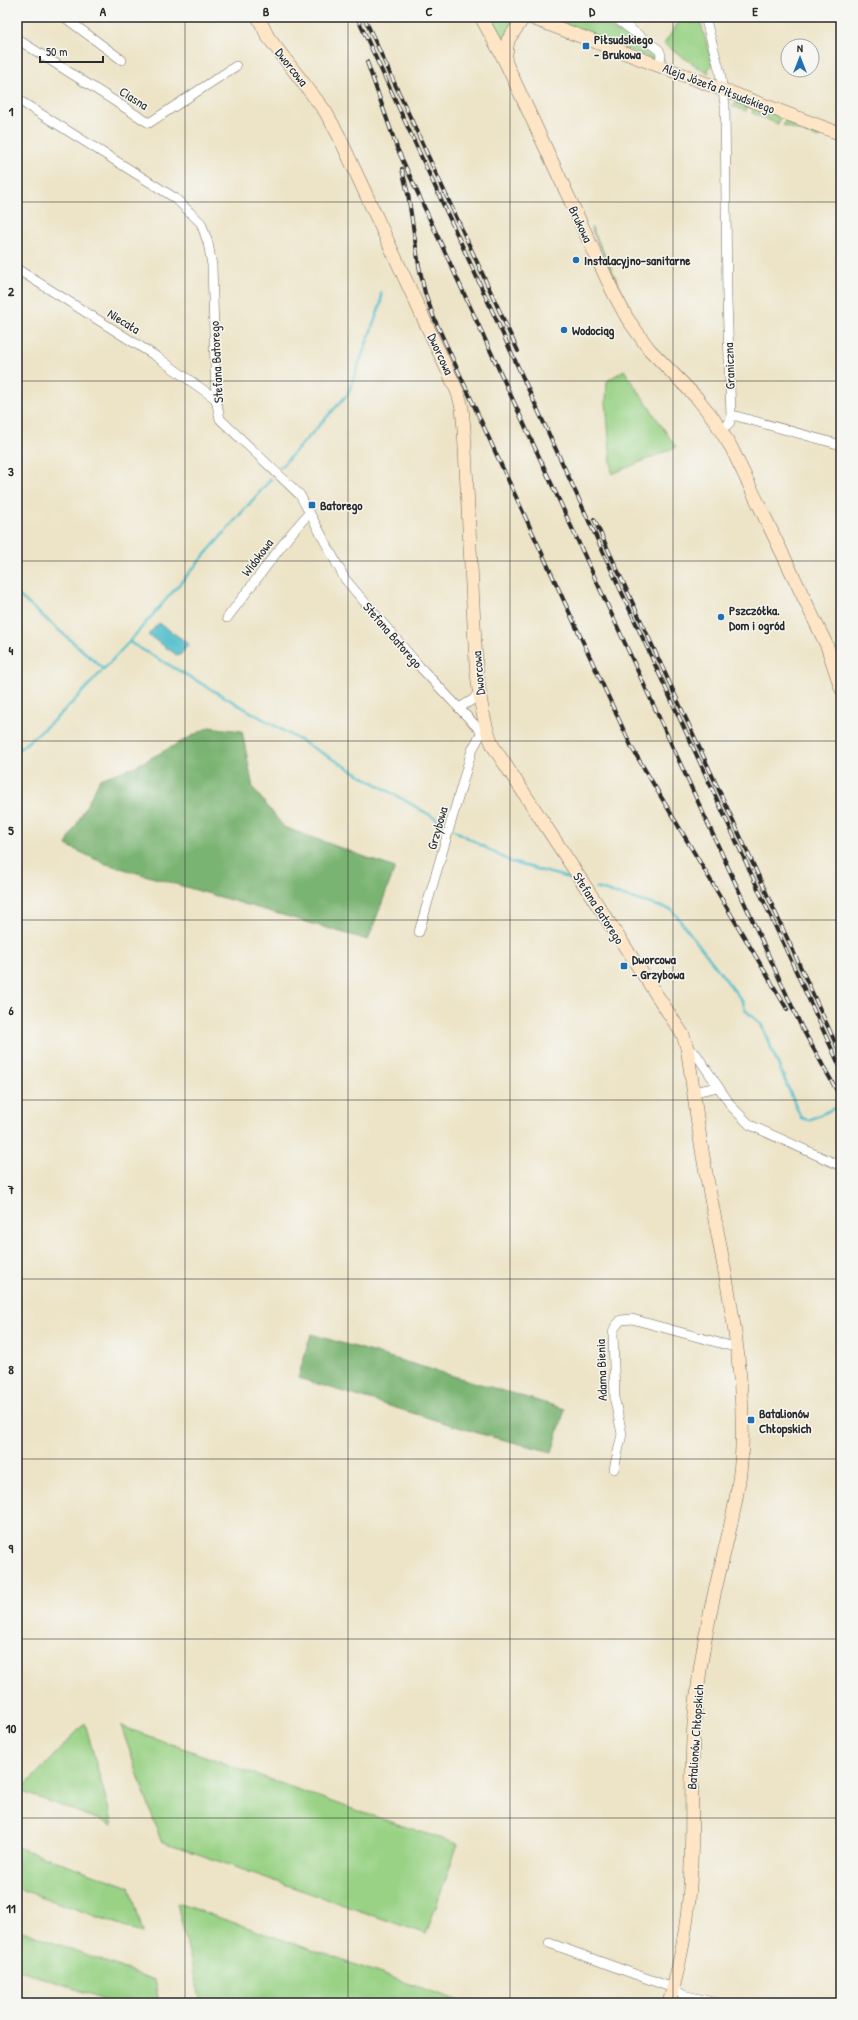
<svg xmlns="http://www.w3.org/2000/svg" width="858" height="2020" viewBox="0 0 858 2020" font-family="'Patrick Hand',sans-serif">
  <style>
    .green { fill: #99d285; stroke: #627e58 }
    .forest { fill: #7ab472; stroke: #52704e }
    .water { fill: #53bfcc; stroke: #3f757c }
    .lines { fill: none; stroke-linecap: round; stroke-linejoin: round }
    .stream { stroke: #53bfcc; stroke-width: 2.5 }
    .street-casing { stroke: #6f6c62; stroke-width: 10 }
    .secondary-casing { stroke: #6f6c62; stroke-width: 14 }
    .street { stroke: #fff; stroke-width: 9 }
    .secondary { stroke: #fde5c5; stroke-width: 13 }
    .rail-casing { stroke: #2b2b2b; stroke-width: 4 }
    .rail { stroke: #f6f6f2; stroke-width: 2.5; stroke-dasharray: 8; stroke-linecap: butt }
    .grid { fill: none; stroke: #2b2b2b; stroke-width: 1; stroke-opacity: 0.55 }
    .poi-dot { fill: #1f6fb2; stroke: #f6f6f2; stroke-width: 1.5 }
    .labels { text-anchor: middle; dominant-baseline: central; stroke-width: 3; stroke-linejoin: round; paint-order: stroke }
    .poi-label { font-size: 13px; font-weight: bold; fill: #2b2b2b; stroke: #f6f6f2; text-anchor: start }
    .street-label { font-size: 13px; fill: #2b2b2b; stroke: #f6f6f2 }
    .neatline { fill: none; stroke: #2b2b2b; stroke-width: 1.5 }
    .grid-label { font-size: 13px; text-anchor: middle; font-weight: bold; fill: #2b2b2b }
  </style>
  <rect width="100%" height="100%" fill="#f6f6f2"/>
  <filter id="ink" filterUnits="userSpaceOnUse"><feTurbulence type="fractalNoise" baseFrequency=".025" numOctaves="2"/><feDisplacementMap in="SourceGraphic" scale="8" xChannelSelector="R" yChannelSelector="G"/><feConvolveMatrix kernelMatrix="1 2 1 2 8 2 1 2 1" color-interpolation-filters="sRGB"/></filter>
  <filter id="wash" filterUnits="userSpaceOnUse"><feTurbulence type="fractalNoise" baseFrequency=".012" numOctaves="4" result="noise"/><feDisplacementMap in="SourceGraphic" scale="16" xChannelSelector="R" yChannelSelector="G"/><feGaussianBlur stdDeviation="0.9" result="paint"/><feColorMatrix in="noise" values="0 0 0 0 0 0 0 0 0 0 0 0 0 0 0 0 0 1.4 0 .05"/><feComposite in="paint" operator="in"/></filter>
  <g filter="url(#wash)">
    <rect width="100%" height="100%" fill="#ede4c7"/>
    <!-- green -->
    <g class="green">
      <path d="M 492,17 L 509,17 C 514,27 507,35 503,45 L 489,24 Z"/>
      <polygon points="543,17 594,17 618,32 621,28 657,52 655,60"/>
      <polygon points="682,17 699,17 713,65 708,69 709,73 705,72 664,44"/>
      <polygon points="738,102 748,105 746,111 732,106"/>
      <polygon points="753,107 780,117 778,124 752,113"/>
      <polygon points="785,120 801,126 799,131 783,125"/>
      <polygon points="805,127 821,133 819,138 804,133"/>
      <polygon points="591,228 592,228 627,302 626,303"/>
      <polygon points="624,370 676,447 612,474 606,402 607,381"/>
      <polygon points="85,1723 113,1825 20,1791"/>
      <polygon points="121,1726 358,1811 458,1844 426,1934 161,1841"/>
      <polygon points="17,1847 130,1887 143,1933 17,1888"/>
      <polygon points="177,1903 465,2003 201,2003"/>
      <polygon points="17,1929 154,1980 159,2003 116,2003 17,1969"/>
    </g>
    <!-- forest -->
    <g class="forest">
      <polygon points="209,727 242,731 253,788 284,827 395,868 368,940 103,863 66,845 100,779 136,766"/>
      <polygon points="311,1334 565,1409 552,1452 481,1434 298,1378"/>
    </g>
    <!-- water -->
    <polygon class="water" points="159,623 189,644 180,655 177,655 148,635"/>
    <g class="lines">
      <!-- stream -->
      <g class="stream">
        <polyline points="280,468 348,394 381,303 381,292"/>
        <polyline points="17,594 104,669"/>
        <polyline points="129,642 271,479"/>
        <polyline points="17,751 53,721 74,701 129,642 444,823"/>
        <polyline points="454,830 511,862 572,879"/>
        <polyline points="596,888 672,910 743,1002 745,1010 761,1024 801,1118 809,1120 837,1107"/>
      </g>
    </g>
  </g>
  <g filter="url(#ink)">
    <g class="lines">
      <!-- street casing -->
      <g class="street-casing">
        <g id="street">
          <polyline points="64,17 122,60"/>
          <polyline points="614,17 659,50 661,55 659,66"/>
          <polyline points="705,17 720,72 725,105 727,300 731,416 730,422 722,430"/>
          <polyline points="17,39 149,123 236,66"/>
          <polyline points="17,99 175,198 201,223 208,243 212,265 216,399 220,419 300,495 345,579 420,667 477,727 482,732 488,734"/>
          <polyline points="17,269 157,357 216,399"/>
          <polyline points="731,416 736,416 841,445"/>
          <polyline points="227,618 290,535 309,513"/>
          <polyline points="459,708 474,699 479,691"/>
          <polyline points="419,932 472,750 482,732"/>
          <polyline points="687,1048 696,1054 732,1107 750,1125 841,1166"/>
          <polyline points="694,1092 718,1087"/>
          <polyline points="614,1469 622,1434 615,1401 613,1333 615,1327 621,1320 632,1319 738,1348"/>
          <polyline points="549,1943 673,1988 683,1995 717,2003"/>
        </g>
      </g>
      <!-- secondary casing -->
      <g class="secondary-casing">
        <g id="secondary">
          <path d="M 258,17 L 268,37 L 325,111 L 338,134 L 458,393 L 462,408 L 464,429 L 476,664 C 479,692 482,720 493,746 L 683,1035 L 687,1048 C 694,1090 698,1132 706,1173 C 723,1265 745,1353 742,1447 C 740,1502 722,1555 711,1609 C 703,1646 697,1685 694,1724 C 690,1771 693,1817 691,1864 C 690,1911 682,1958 669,2003"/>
          <polyline points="481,17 505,61 613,292 627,318 649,349 697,398 713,418 731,447 827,646 841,688"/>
          <polyline points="529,17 841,134"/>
          <polyline points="505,61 508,40 524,17"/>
        </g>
      </g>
      <!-- street -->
      <use href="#street" class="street"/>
      <!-- secondary -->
      <use href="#secondary" class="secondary"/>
      <!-- rail casing -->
      <g class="rail-casing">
        <g id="rail">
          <polyline points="357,17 841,1069"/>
          <polyline points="364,17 518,351"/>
          <polyline points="367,62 397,148 802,1028 841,1098"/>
          <polyline points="402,169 408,194 419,266 425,293 434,318 498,458 632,748 787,1009"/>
          <polyline points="594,519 841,1055"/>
        </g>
      </g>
      <!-- rail -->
      <use href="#rail" class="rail"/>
    </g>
  </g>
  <!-- grid -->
  <path class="grid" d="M 185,17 L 185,2003M 348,17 L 348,2003M 510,17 L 510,2003M 673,17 L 673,2003M 17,202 L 841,202M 17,381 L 841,381M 17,561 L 841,561M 17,741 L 841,741M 17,920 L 841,920M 17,1100 L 841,1100M 17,1279 L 841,1279M 17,1459 L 841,1459M 17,1639 L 841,1639M 17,1818 L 841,1818"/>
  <!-- markers -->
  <g class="poi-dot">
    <rect x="582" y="42" width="8" height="8" rx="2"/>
    <circle cx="576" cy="260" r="4"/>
    <circle cx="564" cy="330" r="4"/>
    <rect x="308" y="501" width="8" height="8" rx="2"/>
    <circle cx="721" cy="617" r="4"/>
    <rect x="620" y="962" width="8" height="8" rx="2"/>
    <rect x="747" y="1416" width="8" height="8" rx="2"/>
  </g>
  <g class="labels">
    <!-- poi labels -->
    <g class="poi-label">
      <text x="594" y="39">Piłsudskiego<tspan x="594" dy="15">- Brukowa</tspan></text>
      <text x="584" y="260">Instalacyjno-sanitarne</text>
      <text x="572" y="330">Wodociąg</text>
      <text x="320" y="505">Batorego</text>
      <text x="729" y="610">Pszczółka.<tspan x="729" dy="15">Dom i ogród</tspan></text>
      <text x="632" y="959">Dworcowa<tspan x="632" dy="15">- Grzybowa</tspan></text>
      <text x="759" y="1413">Batalionów<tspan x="759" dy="15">Chłopskich</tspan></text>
    </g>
    <!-- street labels -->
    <g class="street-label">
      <text transform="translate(292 67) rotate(52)">Dworcowa</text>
      <text transform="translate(719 88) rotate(21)">Aleja Józefa Piłsudskiego</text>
      <text transform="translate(134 98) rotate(32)">Ciasna</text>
      <text transform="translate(581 224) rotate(65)">Brukowa</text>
      <text transform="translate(124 321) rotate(32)">Niecała</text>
      <text transform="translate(441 354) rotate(65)">Dworcowa</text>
      <text transform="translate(216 362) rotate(-93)">Stefana Batorego</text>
      <text transform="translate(729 366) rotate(-92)">Graniczna</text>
      <text transform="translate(257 557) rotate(-53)">Widokowa</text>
      <text transform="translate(393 635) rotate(49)">Stefana Batorego</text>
      <text transform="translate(478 673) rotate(-95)">Dworcowa</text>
      <text transform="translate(437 828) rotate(-74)">Grzybowa</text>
      <text transform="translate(599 908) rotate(57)">Stefana Batorego</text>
      <text transform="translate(601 1370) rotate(-92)">Adama Bienia</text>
      <text transform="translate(695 1737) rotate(-86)">Batalionów Chłopskich</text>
    </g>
  </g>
  <!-- margin -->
  <rect width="858" height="2020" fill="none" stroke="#f6f6f2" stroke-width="44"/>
  <!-- north arrow -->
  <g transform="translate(800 58)"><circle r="19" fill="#f6f6f2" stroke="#a5a5a2"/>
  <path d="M0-3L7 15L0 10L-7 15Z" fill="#1f6fb2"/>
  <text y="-6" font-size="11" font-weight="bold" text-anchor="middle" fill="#2b2b2b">N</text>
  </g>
  <!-- scale -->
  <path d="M40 56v6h63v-6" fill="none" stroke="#2b2b2b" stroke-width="2"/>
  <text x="46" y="56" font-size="12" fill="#2b2b2b" stroke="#f6f6f2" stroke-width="3" paint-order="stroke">50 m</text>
  <rect x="22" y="22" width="814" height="1976" class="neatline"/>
  <g class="grid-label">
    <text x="103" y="16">A</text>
    <text x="266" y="16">B</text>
    <text x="429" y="16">C</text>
    <text x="592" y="16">D</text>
    <text x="755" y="16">E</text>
    <text x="11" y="116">1</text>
    <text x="11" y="296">2</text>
    <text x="11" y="476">3</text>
    <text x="11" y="655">4</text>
    <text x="11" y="835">5</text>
    <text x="11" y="1015">6</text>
    <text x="11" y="1194">7</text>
    <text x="11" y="1374">8</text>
    <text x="11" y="1553">9</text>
    <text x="11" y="1733">10</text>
    <text x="11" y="1913">11</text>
  </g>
</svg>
